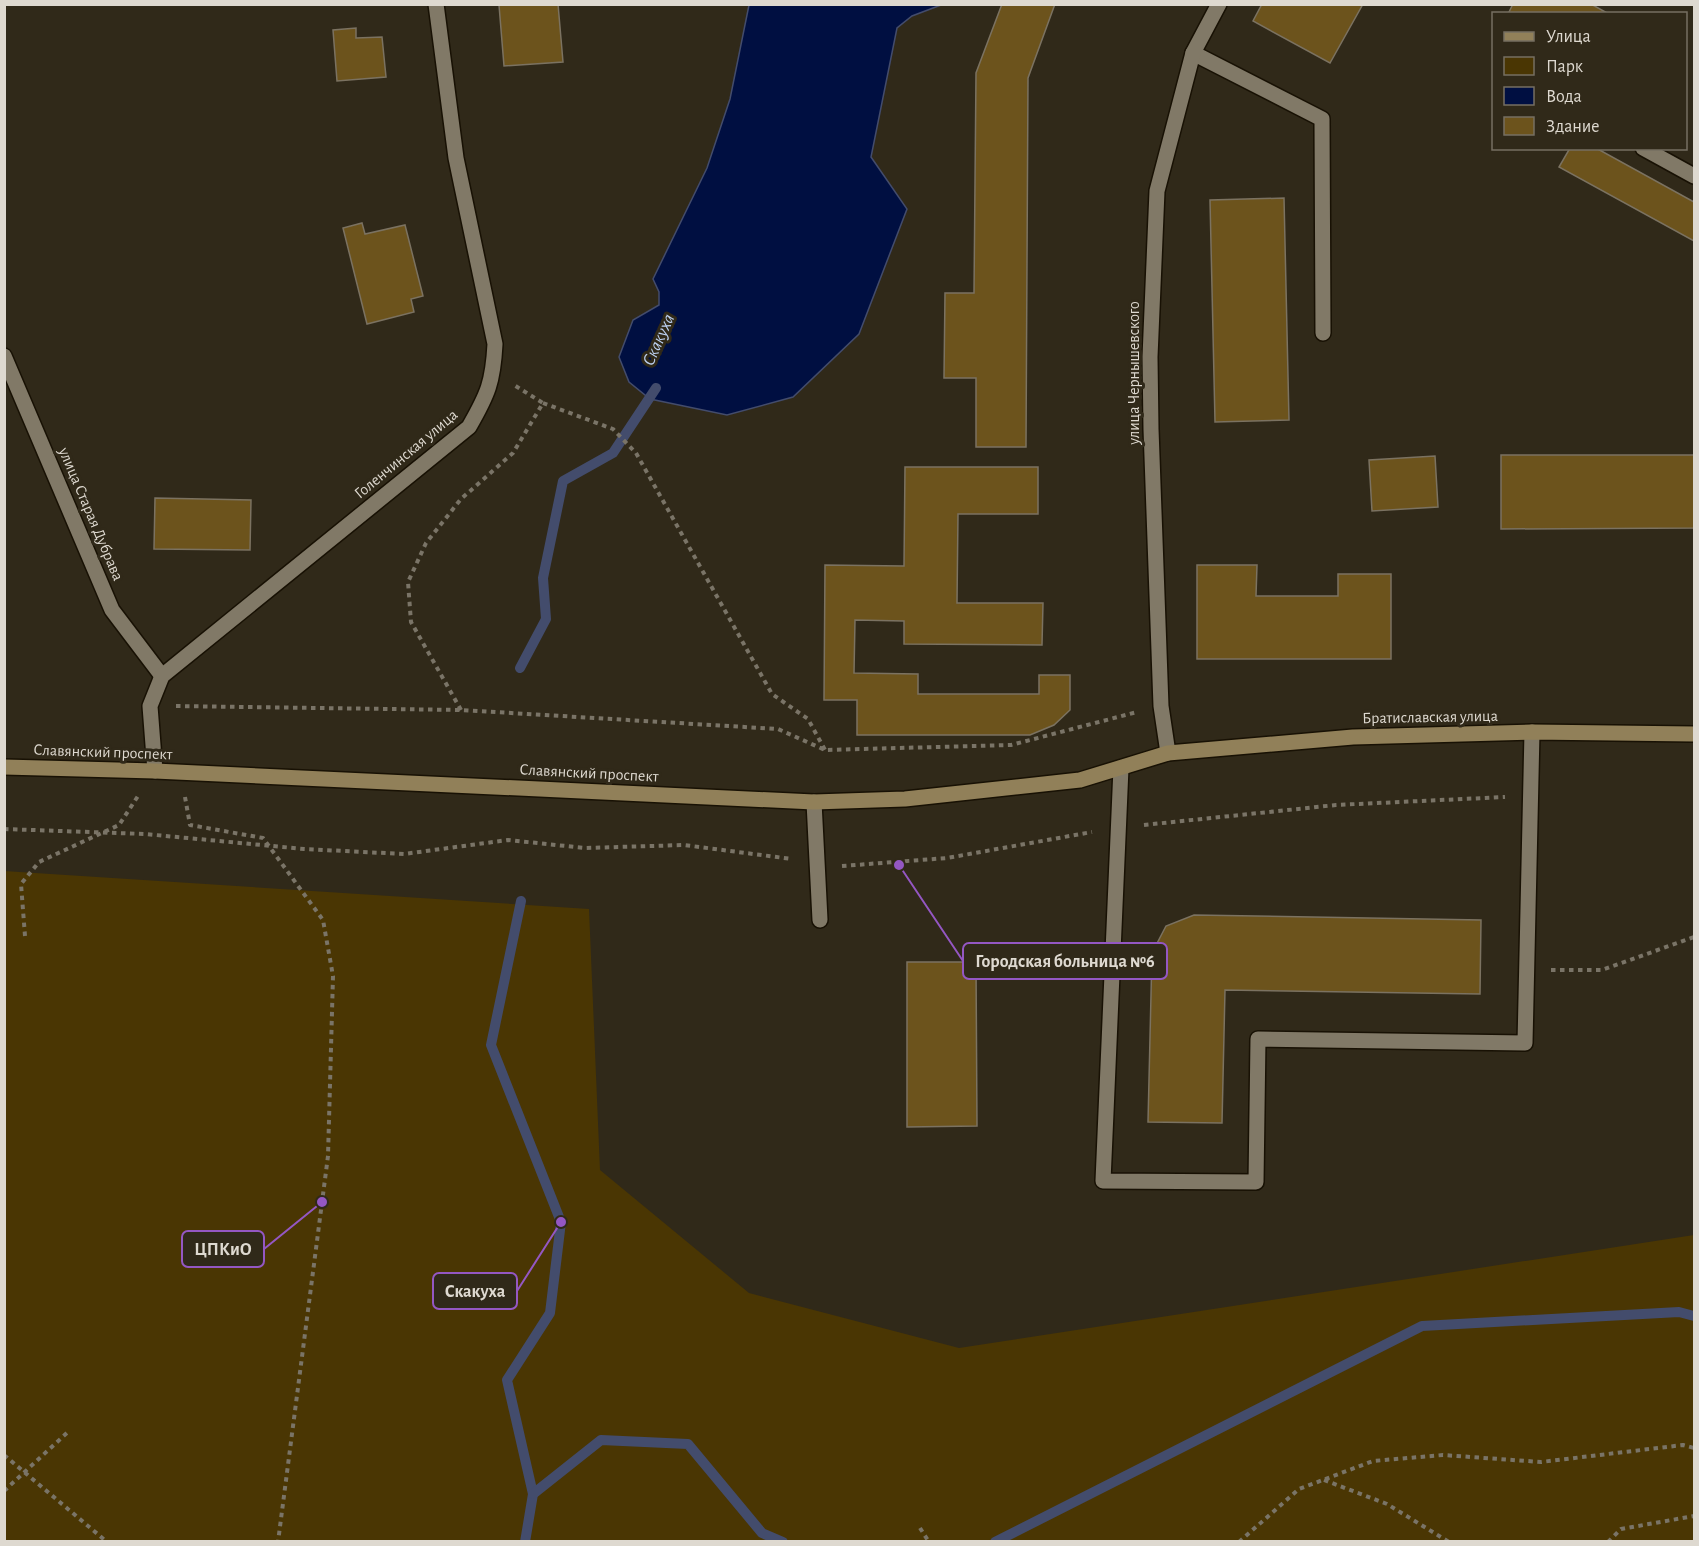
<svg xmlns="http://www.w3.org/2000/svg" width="1699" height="1546" viewBox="0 0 1699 1546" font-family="'Alegreya Sans',sans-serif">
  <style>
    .green { fill: #4a3603 }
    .water { fill: #000f41; stroke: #434c6c; stroke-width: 1.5 }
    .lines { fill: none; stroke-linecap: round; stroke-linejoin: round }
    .stream { stroke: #434c6c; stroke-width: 10 }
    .building { fill: #6c531c; stroke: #7b7261; stroke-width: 1.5 }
    .lane-casing { stroke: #181104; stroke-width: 18 }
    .street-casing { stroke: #181104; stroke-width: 18 }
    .secondary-casing { stroke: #181104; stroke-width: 18 }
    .path { stroke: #7a7467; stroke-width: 4; stroke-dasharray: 4.5 4.5; stroke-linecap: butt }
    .lane { stroke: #817967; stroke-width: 15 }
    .street { stroke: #817967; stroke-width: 15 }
    .secondary { stroke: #918059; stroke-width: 15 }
    .labels { text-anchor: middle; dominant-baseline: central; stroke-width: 6; stroke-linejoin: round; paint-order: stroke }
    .street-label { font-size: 16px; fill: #ded9d0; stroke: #302919 }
    .water-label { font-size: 18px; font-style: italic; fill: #bcd0f1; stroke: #302919 }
    .leader { fill: none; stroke: #9457c3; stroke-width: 2 }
    .callout-dot { fill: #9457c3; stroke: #302919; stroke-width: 2 }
    .callout { fill: #302919; stroke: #9457c3; stroke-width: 2 }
    .callout-label { font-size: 18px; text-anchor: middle; font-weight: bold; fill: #ded9d0 }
  </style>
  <rect width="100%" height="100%" fill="#302919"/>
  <!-- green -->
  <polygon class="green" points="4,871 589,909 600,1170 749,1293 959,1348 1694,1235 1694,1541 5,1541"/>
  <!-- water -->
  <polygon class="water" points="749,5 941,5 912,16 897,28 871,157 907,209 859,334 793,397 727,415 650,399 629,382 619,357 633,320 659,305 659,292 653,279 707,168 730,99"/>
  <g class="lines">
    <!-- stream -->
    <g class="stream">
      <polyline points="520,668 546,619 543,578 563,481 613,453 656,388"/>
      <polyline points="521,901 491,1045 561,1222 550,1313 507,1380 533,1494 525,1542"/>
      <polyline points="533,1494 601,1440 688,1444 762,1533 783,1542"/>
      <polyline points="995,1542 1422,1326 1679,1312 1694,1316"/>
    </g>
  </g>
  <!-- building -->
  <g class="building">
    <polygon points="558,4 563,62 504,66 499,5"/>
    <polygon points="1002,4 1055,4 1028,78 1026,447 976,447 976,378 944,378 945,293 974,293 976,73"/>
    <polygon points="1262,4 1363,4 1330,63 1253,21"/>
    <polygon points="1513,4 1591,4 1609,14 1508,14"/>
    <polygon points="356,28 356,38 382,37 386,77 337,81 333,30"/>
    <polygon points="1570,148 1596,148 1694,202 1694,241 1559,167"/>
    <polygon points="1284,198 1289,420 1215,422 1210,200"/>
    <polygon points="362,223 365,234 405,225 423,296 411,299 414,312 367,324 343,228"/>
    <polygon points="1501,455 1694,455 1694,528 1501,529"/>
    <polygon points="1435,456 1438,507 1372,511 1369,460"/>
    <polygon points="905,467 1038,467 1038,514 958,514 957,603 1043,603 1042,645 904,644 904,621 855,620 854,673 918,674 918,694 1039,694 1039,675 1070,675 1070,710 1054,725 1030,735 857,735 857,700 824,700 825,565 904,566"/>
    <polygon points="155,498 251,500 250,550 154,549"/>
    <polygon points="1197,565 1257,565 1256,596 1338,596 1338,574 1391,574 1391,659 1197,659"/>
    <polygon points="1194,915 1481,920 1480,994 1225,990 1222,1123 1148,1122 1152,953 1166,926"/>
    <polygon points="907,962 976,962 977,1126 907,1127"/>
  </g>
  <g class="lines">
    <!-- lane casing -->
    <g class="lane-casing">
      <g id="lane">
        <polyline points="1193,53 1322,119 1323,333"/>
        <polyline points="1643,148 1694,176"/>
        <polyline points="1121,768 1103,1181 1256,1182 1258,1039 1525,1043 1532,732"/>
        <polyline points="814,802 820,920"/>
      </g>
    </g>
    <!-- street casing -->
    <g class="street-casing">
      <g id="street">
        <polyline points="4,356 112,610 162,676"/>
        <polyline points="1168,753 1161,706 1151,429 1150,357 1157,191 1193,53 1219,4"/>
        <path d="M 155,771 L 150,706 L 162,676 L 469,427 C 488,394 493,382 495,344 L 456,158 L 436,4"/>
      </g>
    </g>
    <!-- secondary casing -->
    <g class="secondary-casing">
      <polyline id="secondary" points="4,767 155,771 814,802 905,799 1080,780 1168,753 1353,737 1532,732 1694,734"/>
    </g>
    <!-- path -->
    <g class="path">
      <polyline points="543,403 613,429 636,453 772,694 808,719 825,750"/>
      <polyline points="176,706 461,710 778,729 825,750 1011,745 1137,712"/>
      <polyline points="461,710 411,622 408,582 426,543 461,499 513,453 543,403 514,385"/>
      <polyline points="185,797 190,825 263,838 323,920 333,976 328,1156 278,1542"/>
      <polyline points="1144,825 1336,805 1505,797"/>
      <polyline points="4,829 145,834 304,849 404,854 508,840 585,848 684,845 792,859"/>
      <polyline points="842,866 947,858 1092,832"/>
      <polyline points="25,936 21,884 39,862 119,825 138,796"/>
      <polyline points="1551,970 1602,970 1694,937"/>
      <polyline points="4,1455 107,1542"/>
      <polyline points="1324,1480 1387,1504 1449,1542"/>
      <polyline points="4,1491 69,1431"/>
      <polyline points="920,1528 929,1542"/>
      <polyline points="1239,1542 1299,1489 1373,1461 1443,1455 1541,1462 1683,1445 1694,1448"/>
      <polyline points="1608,1542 1621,1529 1694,1516"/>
    </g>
    <!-- lane -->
    <use href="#lane" class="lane"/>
    <!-- street -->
    <use href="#street" class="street"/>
    <!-- secondary -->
    <use href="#secondary" class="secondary"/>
  </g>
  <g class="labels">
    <!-- street labels -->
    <g class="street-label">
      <text transform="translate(1134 373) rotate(-90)">улица Чернышевского</text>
      <text transform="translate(406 454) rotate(-40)">Голенчинская улица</text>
      <text transform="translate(91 514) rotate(67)">улица Старая Дубрава</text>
      <text transform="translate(1430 717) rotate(-1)">Братиславская улица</text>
      <text transform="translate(103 752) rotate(2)">Славянский проспект</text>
      <text transform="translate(589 773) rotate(3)">Славянский проспект</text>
    </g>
    <!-- water labels -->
    <g class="water-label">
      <text transform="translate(659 340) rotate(-66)">Скакуха</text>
    </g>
  </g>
  <!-- callouts -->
  <path class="leader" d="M899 865L963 961M322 1202L264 1249M561 1222L517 1291"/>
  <g class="callout-dot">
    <circle cx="899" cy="865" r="6"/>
    <circle cx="322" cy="1202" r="6"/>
    <circle cx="561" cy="1222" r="6"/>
  </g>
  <g class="callout">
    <rect x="963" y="943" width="204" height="36" rx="6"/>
    <rect x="182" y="1231" width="82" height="36" rx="6"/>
    <rect x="433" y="1273" width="84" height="36" rx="6"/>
  </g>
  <g class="callout-label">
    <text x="1065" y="967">Городская больница №6</text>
    <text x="223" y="1255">ЦПКиО</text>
    <text x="475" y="1297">Скакуха</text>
  </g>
  <!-- border -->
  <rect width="1699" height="1546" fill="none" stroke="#ded9d0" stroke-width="12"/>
  <!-- legend -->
  <rect x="1492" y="12" width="195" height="138" fill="#302919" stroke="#766f62" stroke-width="1.5"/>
  <rect x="1504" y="32" width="30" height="9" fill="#918059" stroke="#766f62" stroke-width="1.5"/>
  <text x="1546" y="42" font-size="18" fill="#ded9d0">Улица</text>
  <rect x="1504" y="57" width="30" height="18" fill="#4a3603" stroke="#766f62" stroke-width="1.5"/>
  <text x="1546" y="72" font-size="18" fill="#ded9d0">Парк</text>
  <rect x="1504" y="87" width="30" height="18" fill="#000f41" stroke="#766f62" stroke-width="1.5"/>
  <text x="1546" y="102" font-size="18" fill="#ded9d0">Вода</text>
  <rect x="1504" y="117" width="30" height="18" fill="#6c531c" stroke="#766f62" stroke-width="1.5"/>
  <text x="1546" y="132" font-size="18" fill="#ded9d0">Здание</text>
</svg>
